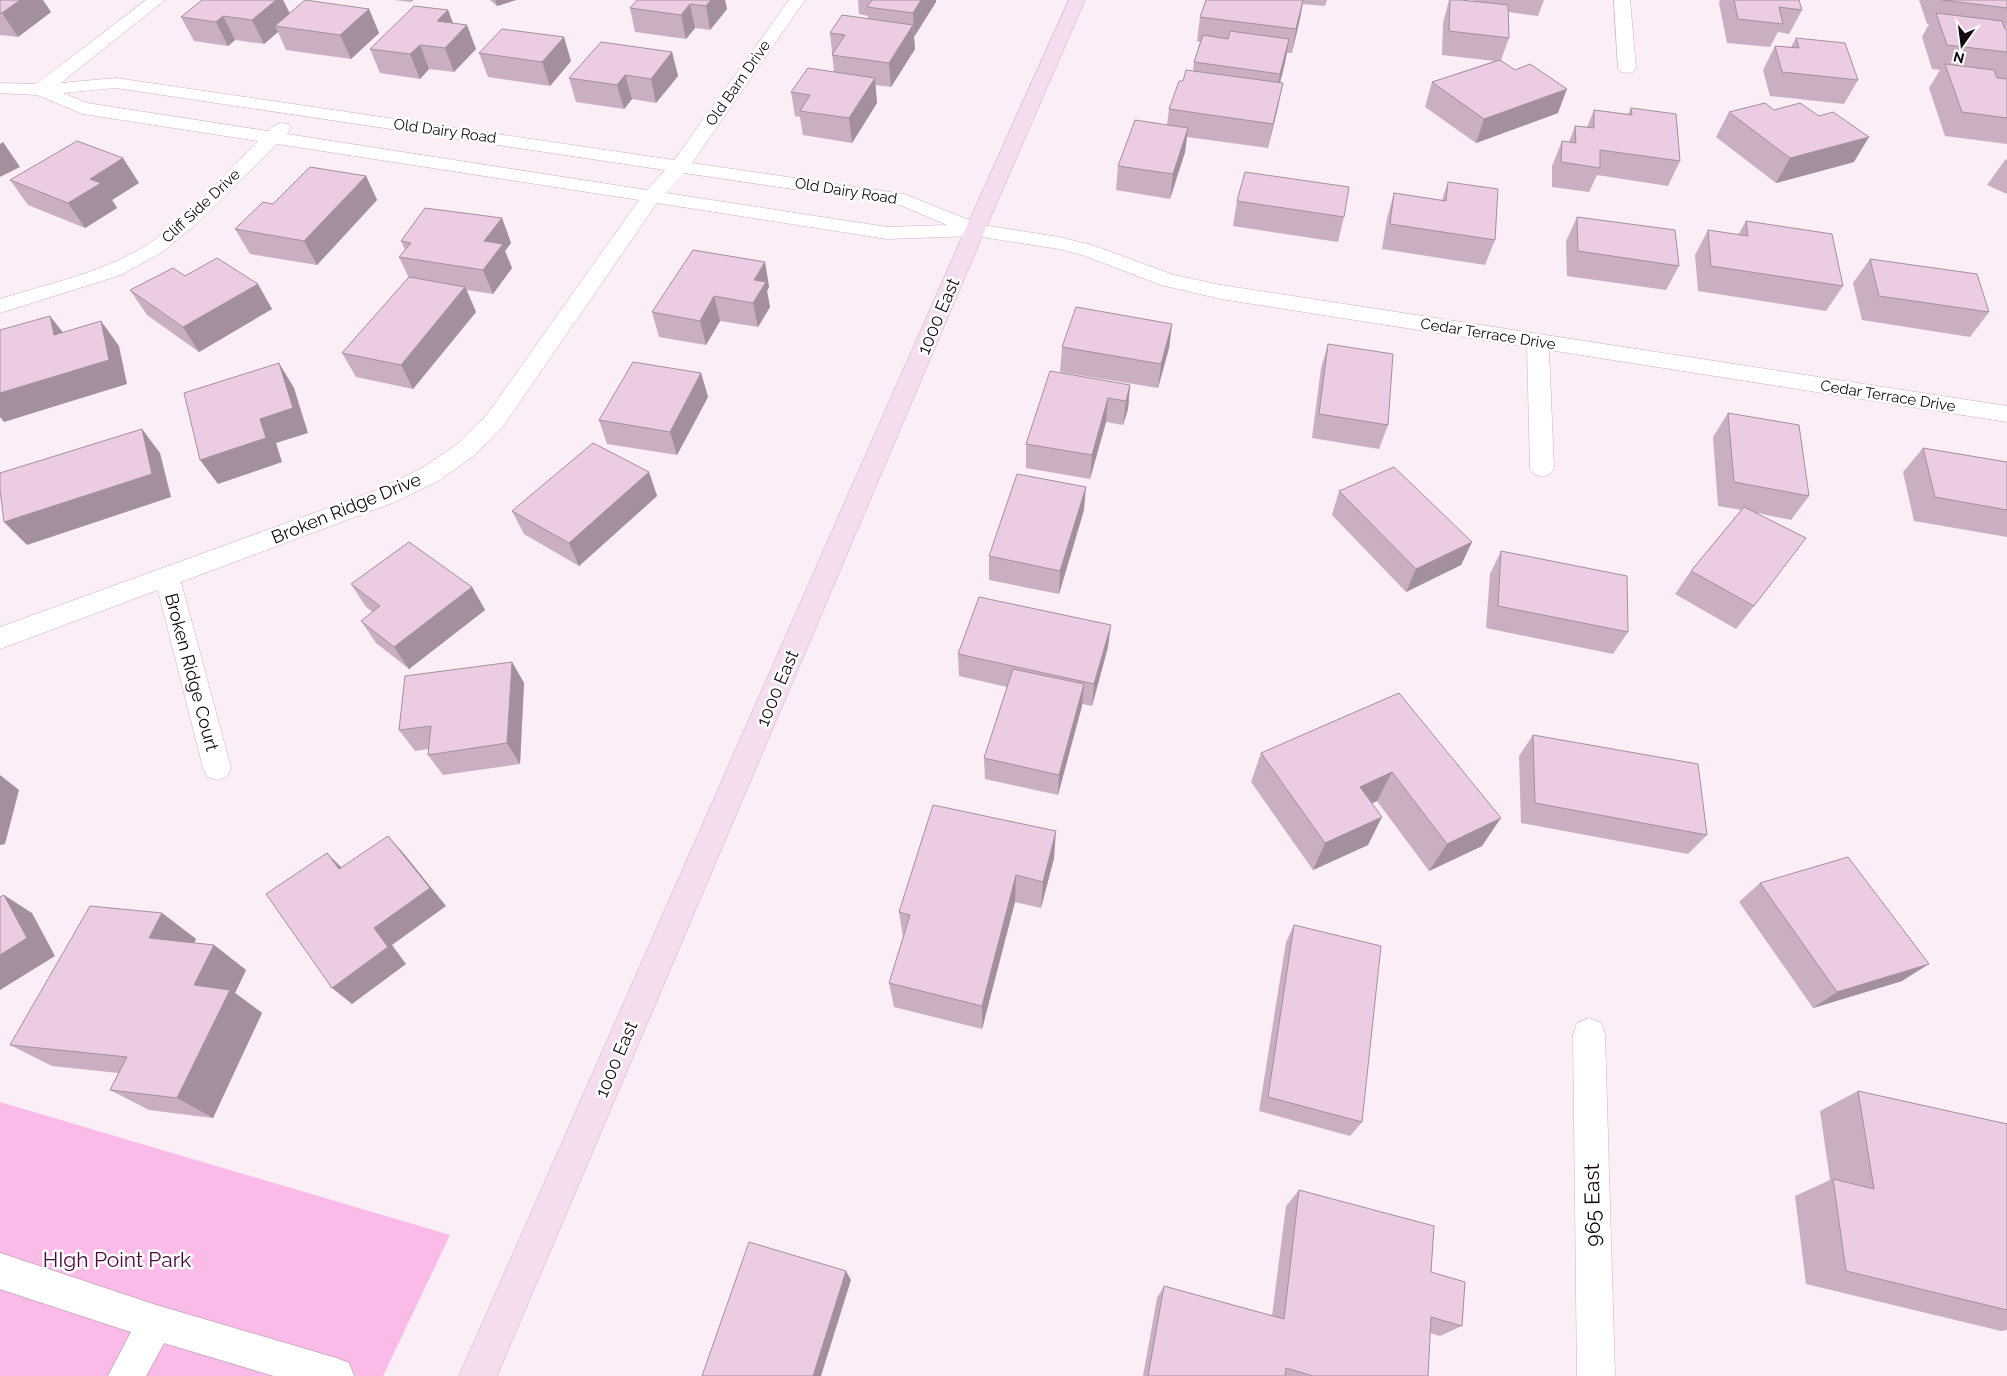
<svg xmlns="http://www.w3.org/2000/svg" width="2007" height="1376" viewBox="0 0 2007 1376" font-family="Raleway,sans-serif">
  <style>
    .green { fill: #fabbe8 }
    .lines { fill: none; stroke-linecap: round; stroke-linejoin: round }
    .lane-casing { stroke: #ceb0c4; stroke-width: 2 }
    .street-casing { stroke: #ceb0c4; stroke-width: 1 }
    .secondary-casing { stroke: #ceb0c4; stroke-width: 1 }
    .lane { fill: #fff; fill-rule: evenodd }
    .street { fill: #fff; fill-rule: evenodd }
    .secondary { fill: #f4ddee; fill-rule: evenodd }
    .wall { fill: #caafc2 }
    .shaded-wall { fill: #a48f9e }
    .building { fill: #ebcce2; stroke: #a48f9e }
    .labels { text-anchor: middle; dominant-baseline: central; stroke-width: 5; stroke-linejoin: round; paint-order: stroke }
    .far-street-label { font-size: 15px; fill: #12080f; stroke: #fff }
    .street-label { font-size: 18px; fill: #12080f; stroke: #fff }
    .near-street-label { font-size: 21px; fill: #12080f; stroke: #fff }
    .near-park-label { font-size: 21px; fill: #4d0540; stroke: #fff }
  </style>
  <rect width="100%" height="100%" fill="#fbeef7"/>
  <!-- green -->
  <polygon class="green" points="0,1102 450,1235 383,1376 0,1376"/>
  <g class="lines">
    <!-- lane casing -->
    <g class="lane-casing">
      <polygon id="lane" points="0,1253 156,1305 336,1358 349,1363 354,1376 274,1376 164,1343 146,1376 108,1376 131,1332 0,1289"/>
    </g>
    <!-- street casing -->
    <g class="street-casing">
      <g id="street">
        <path d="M 146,0 L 165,0 L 61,83 L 116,78 L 674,160 L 789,0 L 805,0 L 692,163 L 904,194 L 974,222 L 976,224 L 1059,237 L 1092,245 L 1174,275 L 1221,285 L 2007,406 L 2007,422 L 1549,350 L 1554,468 L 1550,474 L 1542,477 L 1534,474 L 1530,468 L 1527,347 L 1221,299 L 1161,285 L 1085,256 L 1059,249 L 975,236 L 887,239 L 657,203 L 504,425 L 475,455 L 440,480 L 395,502 L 181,582 L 231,768 L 227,777 L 217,780 L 207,777 L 203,768 L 158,590 L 0,649 L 0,627 L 377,490 L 422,468 L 459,443 L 488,413 L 639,200 L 277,144 L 196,224 L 164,251 L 121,275 L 0,313 L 0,299 C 50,283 106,272 150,243 C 187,218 226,173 258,141 L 83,114 L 37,95 L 0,93 L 0,83 L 36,84 ZM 116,88 L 665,170 L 647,190 L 287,134 L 291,128 L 289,124 C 279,122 275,124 268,131 L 87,103 L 63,93 ZM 684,173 L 900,205 L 947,225 L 887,227 L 666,193 Z"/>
        <polygon points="1614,0 1630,0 1636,68 1633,72 1627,73 1621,72 1618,68"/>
        <polygon points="1589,1018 1601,1023 1605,1034 1615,1376 1577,1376 1573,1034 1577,1023"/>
      </g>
    </g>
    <!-- secondary casing -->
    <g class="secondary-casing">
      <polygon id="secondary" points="1069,0 1085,0 985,230 497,1376 459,1376 965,230"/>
    </g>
    <!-- lane -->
    <use href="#lane" class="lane"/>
    <!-- street -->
    <use href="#street" class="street"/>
    <!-- secondary -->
    <use href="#secondary" class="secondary"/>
  </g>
  <!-- wall -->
  <g class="wall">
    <polygon points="0,0 51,12 18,37 0,35"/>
    <polygon points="202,0 283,0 290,13 369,9 379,33 351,59 286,50 278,32 264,44 235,40 228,46 194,41 181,17"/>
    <polygon points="394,0 414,0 411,2"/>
    <polygon points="490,0 516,0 497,6"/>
    <polygon points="637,0 725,0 727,9 710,30 695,28 686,39 635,32 630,8"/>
    <polygon points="858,0 936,0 936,2 914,37 915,49 891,87 875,85 877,103 852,143 803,135 800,117 795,116 791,92 834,72 830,33 868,18 868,16 859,14"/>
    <polygon points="1206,0 1327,0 1325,6 1303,4 1292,53 1287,53 1280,83 1278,107 1268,148 1187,137 1185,152 1170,199 1116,190 1118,166 1167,125 1169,109 1183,81 1193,71 1194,62 1200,42 1197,41 1200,17"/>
    <polygon points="1449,0 1473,1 1473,0 1544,0 1538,16 1508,12 1509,38 1501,60 1558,113 1476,143 1425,107 1432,82 1494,61 1442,55 1443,23"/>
    <polygon points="1720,0 1799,0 1802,10 1789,34 1778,32 1770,47 1727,43 1719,3"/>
    <polygon points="1919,0 2007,0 2007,26 2005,29 2007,29 2007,144 1945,136 1929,88 1940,70 1932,69 1922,37 1929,24 1927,24"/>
    <polygon points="448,10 453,23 476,49 454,72 429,69 420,79 380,73 370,49"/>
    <polygon points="1796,38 1858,80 1844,104 1770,96 1763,70 1775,46 1791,47"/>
    <polygon points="672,52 678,76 656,103 632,99 624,109 576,102 569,78"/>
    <polygon points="479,53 571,61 550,86 488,77"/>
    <polygon points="1631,108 1680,161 1668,186 1597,175 1589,192 1552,187 1552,166 1562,141 1569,142 1575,126 1587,127 1594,110 1628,114"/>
    <polygon points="1729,112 1854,162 1776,183 1716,137"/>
    <polygon points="2007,159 2007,194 1987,185 2005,160"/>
    <polygon points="366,176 377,200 317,265 250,254 235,229 273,204"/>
    <polygon points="10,180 139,183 112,200 117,208 85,228 28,205"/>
    <polygon points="1448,182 1495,240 1485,265 1382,249 1387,218 1394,193 1442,200"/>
    <polygon points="1237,201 1344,217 1338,242 1233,226"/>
    <polygon points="1577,217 1679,266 1666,290 1567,276 1566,241"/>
    <polygon points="502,218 511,243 505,251 512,268 493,294 467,290 476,312 413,389 356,377 342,353 409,278 399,257 405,250 401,241"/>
    <polygon points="1746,221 1843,286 1826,311 1698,291 1695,255 1708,230 1738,235"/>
    <polygon points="1870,259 1989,312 1970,337 1862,320 1853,283"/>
    <polygon points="765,262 769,287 767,291 770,307 758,327 720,321 706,345 659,337 652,312"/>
    <polygon points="185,276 272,309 199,352 147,315 130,290"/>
    <polygon points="1172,324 1169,348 1158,388 1060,372 1062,347"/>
    <polygon points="1328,344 1388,425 1379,449 1312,438 1321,368"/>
    <polygon points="701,373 708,397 677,455 607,444 599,420"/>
    <polygon points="1130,385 1128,409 1123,425 1106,422 1090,479 1026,468 1026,444"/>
    <polygon points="1728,413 1809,496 1791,520 1757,513 1754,606 1736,629 1675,594 1691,571 1741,510 1718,506 1713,437"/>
    <polygon points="1923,448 2007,462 2007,537 1914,521 1903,472"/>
    <polygon points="649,472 657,496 579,566 524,534 512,511"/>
    <polygon points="1339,491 1472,542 1461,565 1406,592 1332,515"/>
    <polygon points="1084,510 1059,594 989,580 989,556"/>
    <polygon points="1501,551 1628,632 1613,654 1486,628 1490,574"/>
    <polygon points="351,584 472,587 485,610 409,669 376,643 361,621 373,612 366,607"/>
    <polygon points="1108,647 1092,706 1082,704 1058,795 985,779 984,758 1007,687 959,676 958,654"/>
    <polygon points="512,662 524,683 520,764 443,775 428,755 428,749 415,751 399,730"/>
    <polygon points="1399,693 1482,846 1429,871 1377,801 1372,803 1368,845 1313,870 1251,782 1261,753"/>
    <polygon points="1533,735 1707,835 1688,854 1521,823 1519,756"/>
    <polygon points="1054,858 1041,908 1015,902 982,1029 894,1007 889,983 903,937 899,912"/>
    <polygon points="1760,883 1902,981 1813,1008 1739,902"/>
    <polygon points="162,913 196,939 194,943 214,945 246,970 235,993 262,1013 213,1118 149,1110 110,1090 118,1073 52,1066 10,1045"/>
    <polygon points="1294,925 1362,1122 1350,1136 1259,1111 1286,942"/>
    <polygon points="1858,1091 2007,1124 2007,1330 2001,1331 1806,1284 1795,1196 1830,1180 1820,1111"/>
    <polygon points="1299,1190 1431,1272 1462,1326 1440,1336 1430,1333 1428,1376 1143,1376 1157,1298 1164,1286 1272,1316 1286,1206"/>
  </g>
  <!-- shaded-wall -->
  <g class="shaded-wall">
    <polygon points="20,0 43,0 51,12 18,37 2,13"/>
    <polygon points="276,0 283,0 292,19 275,26 278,32 264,44 252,20"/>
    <polygon points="495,0 516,0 497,6"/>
    <polygon points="711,0 725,0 727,9 710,30 706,6"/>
    <polygon points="921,0 936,0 936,2 914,37 913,13"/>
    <polygon points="1303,0 1300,19 1292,53 1296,29"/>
    <polygon points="690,4 695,28 686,39 681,15"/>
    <polygon points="369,9 379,33 351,59 340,35"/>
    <polygon points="448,10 457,34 437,21"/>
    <polygon points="223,16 235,40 228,46 216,22"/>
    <polygon points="467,25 476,49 454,72 445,48"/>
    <polygon points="913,25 915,49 891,87 889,63"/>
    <polygon points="564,37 571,61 550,86 542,62"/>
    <polygon points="1289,39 1285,63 1276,98 1280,74"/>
    <polygon points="420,45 429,69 420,79 410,54"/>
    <polygon points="672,52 678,76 656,103 651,79"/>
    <polygon points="625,75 632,99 624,109 617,85"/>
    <polygon points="875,78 877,103 852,143 849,118"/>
    <polygon points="1283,83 1278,107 1268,148 1273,124"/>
    <polygon points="1567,89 1558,113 1476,143 1484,119"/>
    <polygon points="1188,128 1185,152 1170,199 1173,174"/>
    <polygon points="1869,137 1854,162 1776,183 1790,158"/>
    <polygon points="3,142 20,167 0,177 0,144"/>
    <polygon points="123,158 139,183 112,200 117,208 85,228 68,203 90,179"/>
    <polygon points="366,176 377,200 317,265 304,241"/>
    <polygon points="502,218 511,243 505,251 512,268 493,294 483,270 484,241"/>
    <polygon points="765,262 769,287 767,291 770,307 758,327 753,303 754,280"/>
    <polygon points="258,284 272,309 199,352 183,327"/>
    <polygon points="465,287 476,312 413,389 401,365"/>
    <polygon points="714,296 720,321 706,345 700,321"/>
    <polygon points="50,316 69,340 54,335"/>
    <polygon points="101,321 119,346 127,384 4,422 0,417 0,393"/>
    <polygon points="1172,324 1169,348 1158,388 1161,364"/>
    <polygon points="279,363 294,388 308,433 276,443 282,462 218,484 200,460 260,419"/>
    <polygon points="701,373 708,397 677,455 670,432"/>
    <polygon points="1130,385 1128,409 1123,425 1126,401"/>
    <polygon points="1108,398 1106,422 1090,479 1092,455"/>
    <polygon points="142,429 160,453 171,497 27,545 4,522"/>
    <polygon points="649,472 657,496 579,566 569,543"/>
    <polygon points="1086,487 1084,510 1059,594 1060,571"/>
    <polygon points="1472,542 1461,565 1406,592 1416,569"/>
    <polygon points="472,587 485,610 409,669 394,647"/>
    <polygon points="1111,625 1108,647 1092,706 1094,684"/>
    <polygon points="512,662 524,683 520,764 507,743"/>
    <polygon points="1084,684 1082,706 1058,795 1059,775"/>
    <polygon points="1392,772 1377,801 1346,815 1360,787"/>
    <polygon points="0,775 19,790 5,844 0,845"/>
    <polygon points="1382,817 1368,845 1313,870 1325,843"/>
    <polygon points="1501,818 1482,846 1429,871 1447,844"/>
    <polygon points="1056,831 1054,858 1041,908 1043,882"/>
    <polygon points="388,836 405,855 446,906 392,945 406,964 352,1004 332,988 374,928"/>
    <polygon points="327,853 346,872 339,869"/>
    <polygon points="1016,875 1015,902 982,1029 982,1006"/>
    <polygon points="4,895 32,913 55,956 0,990 0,955"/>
    <polygon points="162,913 196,939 184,963 149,938"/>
    <polygon points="214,945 246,970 235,993 262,1013 213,1118 177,1098 194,985"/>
    <polygon points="1929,964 1902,981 1813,1008 1837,992"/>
    <polygon points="846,1271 851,1280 821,1376 813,1376"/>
  </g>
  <!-- building -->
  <g class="building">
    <polygon points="0,0 20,0 2,13 0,13"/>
    <polygon points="202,0 276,0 252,20 223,16 216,22 181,17"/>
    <polygon points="305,0 369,9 340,35 275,26"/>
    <polygon points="637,0 711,0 706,6 690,4 681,15 630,8"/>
    <polygon points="872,0 921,0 913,13 867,7"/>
    <polygon points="1206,0 1303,0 1296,29 1200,17"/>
    <polygon points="1450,0 1461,0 1508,5 1509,38 1449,31"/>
    <polygon points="1734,0 1799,0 1802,10 1779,7 1783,24 1738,19"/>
    <polygon points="1942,0 2007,0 2007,8"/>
    <polygon points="414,6 448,10 437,21 467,25 445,48 420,45 410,54 370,49"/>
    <polygon points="1936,13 2002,21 2005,29 2007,29 2007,52 1947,45"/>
    <polygon points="842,15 913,25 889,63 832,55 845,35 830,33"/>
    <polygon points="502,29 564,37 542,62 479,53"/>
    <polygon points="1230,31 1289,39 1280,74 1194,62 1203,35 1228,39"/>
    <polygon points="1796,38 1845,43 1858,80 1782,72 1775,46 1799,48"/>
    <polygon points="601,42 672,52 651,79 625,75 617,85 569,78"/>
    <polygon points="1500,60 1515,70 1530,64 1567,89 1484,119 1432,82"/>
    <polygon points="1945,64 1994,70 1997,78 2007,79 2007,118 1962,112"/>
    <polygon points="808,68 875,78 849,118 800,111 810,95 791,92"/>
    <polygon points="1186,70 1283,83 1273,124 1169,109 1179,81 1183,81"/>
    <polygon points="1765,103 1774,110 1800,103 1819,116 1833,112 1869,137 1790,158 1729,112"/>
    <polygon points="1631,108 1676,114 1680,161 1600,150 1600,168 1561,162 1562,141 1576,143 1575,126 1594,128 1594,110 1632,115"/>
    <polygon points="1135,120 1188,128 1173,174 1118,166"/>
    <polygon points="77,141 123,158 90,179 101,183 68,203 10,180"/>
    <polygon points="310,167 366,176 304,241 235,229 263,202 273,204"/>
    <polygon points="1245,172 1349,187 1344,217 1237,201"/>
    <polygon points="1448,182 1498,189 1495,240 1390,224 1394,193 1446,201"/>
    <polygon points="425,208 502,218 484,241 503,244 483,270 399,257 411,243 401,241"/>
    <polygon points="1577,217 1675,230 1679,266 1578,251"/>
    <polygon points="1746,221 1832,234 1843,286 1711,266 1708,230 1748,236"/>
    <polygon points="693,250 765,262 754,280 766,282 753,303 714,296 700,321 652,312"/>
    <polygon points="217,258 258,284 183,327 130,290 173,268 185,276"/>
    <polygon points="1870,259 1977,274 1989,312 1879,296"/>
    <polygon points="409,277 465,287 401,365 342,353"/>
    <polygon points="1076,307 1172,324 1161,364 1062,347"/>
    <polygon points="50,316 54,335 101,321 109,360 0,393 0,330"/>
    <polygon points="1328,344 1393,354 1388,425 1319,414"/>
    <polygon points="633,362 701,373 670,432 599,420"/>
    <polygon points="279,363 293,408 260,419 266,438 200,460 184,393"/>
    <polygon points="1050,371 1130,385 1126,401 1108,398 1092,455 1026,444"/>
    <polygon points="1728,413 1799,425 1809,496 1734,482"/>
    <polygon points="142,429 152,474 4,522 0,489 0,473"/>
    <polygon points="593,443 649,472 569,543 512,511"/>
    <polygon points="1923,448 2007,462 2007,510 1935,497"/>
    <polygon points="1394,467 1472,542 1416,569 1339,491"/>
    <polygon points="1017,474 1086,487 1060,571 989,556"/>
    <polygon points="1744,507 1806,538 1754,606 1691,571"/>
    <polygon points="409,542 472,587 394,647 361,621 380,606 351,584"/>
    <polygon points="1501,551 1627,576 1628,632 1498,606"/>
    <polygon points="979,597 1111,625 1094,684 958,654"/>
    <polygon points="512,662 507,743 428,755 431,726 399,730 405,676"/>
    <polygon points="1013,669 1084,684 1059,775 984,758"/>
    <polygon points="1399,693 1501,818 1447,844 1392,772 1360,787 1382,817 1325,843 1261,753"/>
    <polygon points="1533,735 1698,764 1707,835 1535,803"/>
    <polygon points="933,805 1056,831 1043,882 1016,875 982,1006 889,983 910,915 899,912"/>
    <polygon points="388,836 430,888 374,928 388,947 332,988 266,894 327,853 339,869"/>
    <polygon points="1848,857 1929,964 1837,992 1760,883"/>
    <polygon points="4,895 27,938 0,955 0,897"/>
    <polygon points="90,906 162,913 149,938 214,945 194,985 230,990 177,1098 110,1090 127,1057 10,1045"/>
    <polygon points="1294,925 1381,946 1362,1122 1268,1097"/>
    <polygon points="1858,1091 2007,1124 2007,1310 1846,1271 1833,1179 1874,1189"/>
    <polygon points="1299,1190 1434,1226 1431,1272 1465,1282 1462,1326 1431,1317 1428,1376 1313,1376 1286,1368 1285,1376 1148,1376 1164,1286 1284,1319"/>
    <polygon points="749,1242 846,1271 813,1376 702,1376"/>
  </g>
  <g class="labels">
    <!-- far-street labels -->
    <g class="far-street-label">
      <text transform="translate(738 83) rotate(-55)">Old Barn Drive</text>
      <text transform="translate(445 131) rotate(8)">Old Dairy Road</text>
      <text transform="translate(846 191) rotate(9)">Old Dairy Road</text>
      <text transform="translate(201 206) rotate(-43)">Cliff Side Drive</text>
      <text transform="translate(1488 334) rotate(9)">Cedar Terrace Drive</text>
      <text transform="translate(1888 396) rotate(9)">Cedar Terrace Drive</text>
    </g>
    <!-- street labels -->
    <g class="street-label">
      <text transform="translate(938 316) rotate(-67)">1000 East</text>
      <text transform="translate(346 508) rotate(-22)">Broken Ridge Drive</text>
      <text transform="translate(192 672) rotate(75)">Broken Ridge Court</text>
      <text transform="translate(777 688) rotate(-67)">1000 East</text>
      <text transform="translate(616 1059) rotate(-67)">1000 East</text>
    </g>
    <!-- near-street labels -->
    <g class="near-street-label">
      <text transform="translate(1592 1205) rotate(-91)">965 East</text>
    </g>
    <!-- near-park labels -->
    <g class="near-park-label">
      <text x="117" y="1259">HIgh Point Park</text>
    </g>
  </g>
  <!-- north arrow -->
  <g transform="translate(1962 45) rotate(194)" stroke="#ffffff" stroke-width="4" paint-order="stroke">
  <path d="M0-4L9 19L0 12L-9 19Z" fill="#12080f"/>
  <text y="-8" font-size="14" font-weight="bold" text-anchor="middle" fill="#12080f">N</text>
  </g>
</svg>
